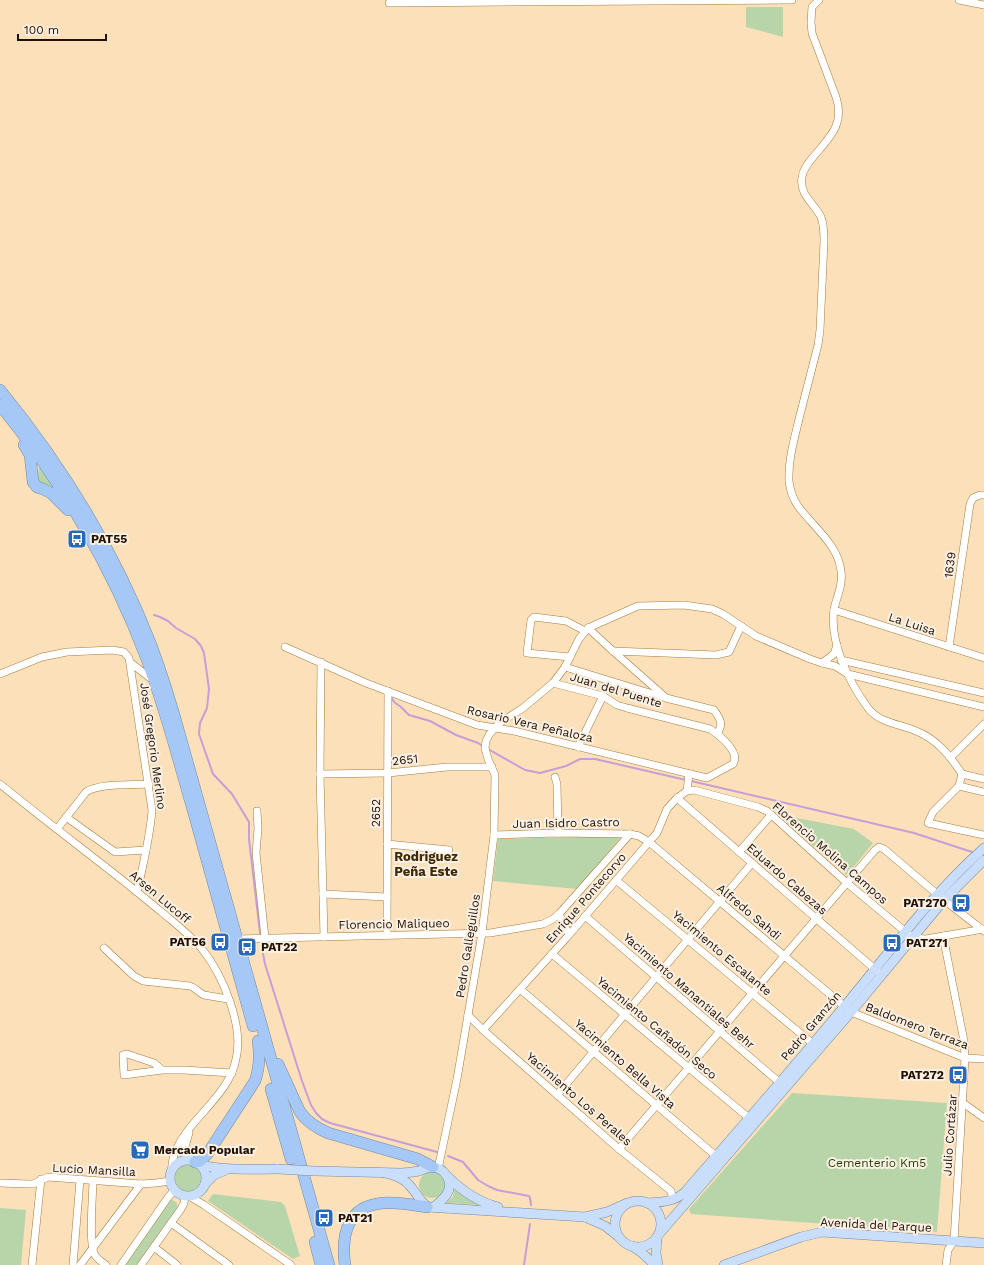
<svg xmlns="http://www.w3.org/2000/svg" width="984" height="1265" viewBox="0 0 984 1265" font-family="'Work Sans',sans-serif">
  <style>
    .green { fill: #b7d5a8 }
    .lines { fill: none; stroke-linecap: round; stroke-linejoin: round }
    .stream { stroke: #c59fd6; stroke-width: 2 }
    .minor-casing { stroke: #a67b3a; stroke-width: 8 }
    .major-casing { stroke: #7788a0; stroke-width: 10 }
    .highway-casing { stroke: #7788a0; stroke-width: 12 }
    .minor { stroke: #fff; stroke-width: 7 }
    .major { stroke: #c9defa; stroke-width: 9 }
    .highway { stroke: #a5c8f6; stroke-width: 11 }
    .major-bridge-casing { stroke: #7788a0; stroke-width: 10; stroke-linecap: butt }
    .major-bridge { stroke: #c9defa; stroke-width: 9 }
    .labels { text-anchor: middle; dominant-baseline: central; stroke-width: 4; stroke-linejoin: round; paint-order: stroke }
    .poi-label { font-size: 12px; font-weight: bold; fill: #211000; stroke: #faf0e4; text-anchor: start }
    .street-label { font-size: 12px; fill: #211000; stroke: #faf0e4 }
    .park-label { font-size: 12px; fill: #1c3e02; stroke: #faf0e4 }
    .neighbourhood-label { font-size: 13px; font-weight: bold; fill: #3e2904; stroke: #faf0e4 }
  </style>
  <rect width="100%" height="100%" fill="#fce0ba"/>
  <!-- green -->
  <g class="green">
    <polygon points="746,7 783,7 783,37 746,27"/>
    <polygon points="39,468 41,468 56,490 37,484"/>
    <polygon points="776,814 854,829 873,843 847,875"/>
    <polygon points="622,836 577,889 493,881 498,839"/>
    <polygon points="792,1093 947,1103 937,1232 691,1214 689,1209"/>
    <circle cx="188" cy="1178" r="13"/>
    <circle cx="432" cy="1185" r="13"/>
    <polygon points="454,1189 470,1200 480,1205 446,1203 453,1197"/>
    <polygon points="213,1194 281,1202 285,1206 300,1256 293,1259 208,1201"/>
    <polygon points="172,1200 174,1201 177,1203 177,1208 137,1265 125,1265 170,1201"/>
    <polygon points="0,1208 26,1210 21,1265 0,1265"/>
  </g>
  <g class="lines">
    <!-- stream -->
    <g class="stream">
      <polyline points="154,615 160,617 168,621 176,628 195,639 201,646 204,653 209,689 207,708 200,723 199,734 213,774 232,794 249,822 249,839 260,933"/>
      <polyline points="391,697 394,702 401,707 409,715 430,721 456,735 478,743 484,747"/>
      <polyline points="488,749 525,770 540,773 566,766 580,759 595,759 686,780"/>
      <polyline points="691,781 914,833 975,853"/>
      <polyline points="261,943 265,964 302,1081 311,1105 316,1113 322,1119 330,1123 437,1152"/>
      <polyline points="448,1156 463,1162 478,1180 488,1186 497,1190 529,1196 530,1198 531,1205"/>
      <polyline points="524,1265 530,1224"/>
    </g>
    <!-- minor casing -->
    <g class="minor-casing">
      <g id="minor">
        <path d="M 819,0 L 812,7 L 811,22 L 812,33 L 836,97 C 845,124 830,137 814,156 C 809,162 803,169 802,177 C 799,195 814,203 821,217 C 824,225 824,233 824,241 L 820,330 L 818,345 C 812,368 806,392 800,415 C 795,437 788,458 789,481 C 790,490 793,499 798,506 C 813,527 838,544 841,571 C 843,585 837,596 834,609 C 829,642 849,682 868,708 C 879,723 900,724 916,731 C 937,739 950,756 962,774"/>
        <polyline points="959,0 984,5"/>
        <polyline points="389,3 792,0"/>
        <polyline points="834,610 984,658"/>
        <polyline points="588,628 613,651 664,696"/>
        <path d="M 285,647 L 366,683 L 477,725 L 514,731 L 707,778 L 733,764 C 741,752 719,735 710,729 L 627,708 L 617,705 L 603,696 L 553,683"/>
        <polyline points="949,647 970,504 973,498 980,495 984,495"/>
        <polyline points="613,651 716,655 729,652 741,626"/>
        <polyline points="570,657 527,653 531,620 534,617 566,621 585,631"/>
        <polyline points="841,660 984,693"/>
        <polyline points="321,662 320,774 324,937"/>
        <polyline points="131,663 154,681"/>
        <polyline points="822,663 835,666 848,674 984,707"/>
        <path d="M 565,667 L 666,698 L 714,710 C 720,719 724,723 717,734"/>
        <path d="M 0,674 L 42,657 L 67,652 L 112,650 L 124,652 L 129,658 L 152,810 C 150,838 143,865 137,892"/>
        <polyline points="578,747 603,696"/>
        <polyline points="951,757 984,724"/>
        <polyline points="320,774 388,773 447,767 492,767"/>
        <polyline points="962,774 959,786 933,812 928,823 984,835"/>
        <polyline points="962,774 984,779"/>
        <polyline points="555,777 557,784 558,833"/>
        <path d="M 0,784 C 37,814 75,843 112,872 C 130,886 147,900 164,914 C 177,925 191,936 202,949 C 223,975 244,1026 236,1059 C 229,1097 186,1120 174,1155 C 172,1161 172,1167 171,1173"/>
        <polyline points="959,786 984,792"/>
        <polyline points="687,791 694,790 758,807 767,811 847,883 913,938 926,939 984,929"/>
        <polyline points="677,798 877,971"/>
        <polyline points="257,811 258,829 256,853 265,938"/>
        <polyline points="66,817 115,852 146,850"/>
        <path d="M 57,829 L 86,792 C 98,783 133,785 149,784"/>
        <polyline points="494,835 558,833 630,834 639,836 649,842 851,1012 965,1058 984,1059"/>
        <polyline points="387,844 449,850"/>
        <polyline points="739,852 771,815"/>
        <polyline points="616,880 812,1043"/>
        <polyline points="323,894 387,897"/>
        <polyline points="559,914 569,935"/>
        <polyline points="585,916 779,1082"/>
        <polyline points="387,935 388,691"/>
        <polyline points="943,936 964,1041 965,1058 954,1241 948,1250 946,1265"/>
        <polyline points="238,939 490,933 543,924 553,919 559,914 630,834"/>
        <path d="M 104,948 L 134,976 L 143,981 L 190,986 C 196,988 199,993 204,995 L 228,999"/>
        <polyline points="552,954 749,1118"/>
        <polyline points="520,989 716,1156"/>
        <polyline points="468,1015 483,1030 619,1149 671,1191 673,1200"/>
        <polyline points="483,1030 569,935 649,842 657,833 667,809 677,798 687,791 689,774"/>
        <polyline points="162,1070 154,1063 127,1054 123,1055 124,1075 162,1070 184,1070 232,1073"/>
        <polyline points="557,1095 752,863"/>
        <polyline points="963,1103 984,1118"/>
        <path d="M 189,1133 C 186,1143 182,1152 190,1161"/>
        <polyline points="619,1149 875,850 879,847 884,849 944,900 984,931"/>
        <polyline points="438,1169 457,1079 468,1015 482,933 494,835 495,775 488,759 485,748 486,741 489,735 498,724 523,708 553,683 565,667 579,639 588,628 638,606 684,605 712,609 723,614 756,636 810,659 822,663 834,654 837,645"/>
        <path d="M 93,1180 C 93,1195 88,1244 95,1255 C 97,1259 102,1262 106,1265"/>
        <polyline points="0,1183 28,1184 33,1184 48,1177 141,1184 156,1183 170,1181"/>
        <polyline points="189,1196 204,1205 291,1265"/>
        <polyline points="171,1223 229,1265"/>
        <polyline points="154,1247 177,1265"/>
        <polyline points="32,1265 41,1179"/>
        <polyline points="73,1265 80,1180"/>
        <polyline points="80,1265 141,1184"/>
        <polyline points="121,1265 169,1196 175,1190"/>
        <polyline points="141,1265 181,1209 184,1203 185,1196"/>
      </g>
    </g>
    <!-- major casing -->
    <g class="major-casing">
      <g id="major">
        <circle cx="188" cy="1178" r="18"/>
        <path d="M 198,1164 C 222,1171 253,1169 278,1169"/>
        <path d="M 314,1171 L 401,1173 C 407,1173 413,1172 419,1171 C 423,1170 427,1167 431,1167 C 445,1167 454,1182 447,1194 C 444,1199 438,1203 434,1207"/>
        <path d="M 385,1173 C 414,1180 409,1189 427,1207 L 585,1217 L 607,1212 L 627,1203"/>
        <path d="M 447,1176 C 462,1191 478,1202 498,1207"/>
        <polyline points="205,1184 214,1175 228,1169"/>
        <circle cx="638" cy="1224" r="23"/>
        <path d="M 647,1203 C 661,1202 674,1202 685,1192 C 740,1129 795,1066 848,1002 C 892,949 933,893 984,848"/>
        <polyline points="585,1217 605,1226 618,1236"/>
        <polyline points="659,1234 851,1012 944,900 984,860"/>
        <polyline points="657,1237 656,1253 658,1265"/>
        <polyline points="632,1246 641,1252 655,1265"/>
        <polyline points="724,1265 801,1237 822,1232 984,1243"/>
      </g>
    </g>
    <!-- highway casing -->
    <g class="highway-casing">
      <g id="highway">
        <path d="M 0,390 C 63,467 115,552 151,645 C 163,677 173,710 182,743 L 329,1265"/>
        <path d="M 0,405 C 60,478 113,569 146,657 C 165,707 178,759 193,810 C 213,882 233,954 253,1026"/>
        <polyline points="24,445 30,455 33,482 37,487 43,489 51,493 68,510"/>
        <path d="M 278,1064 L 300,1112 C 307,1122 317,1128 328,1133 L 418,1159 L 433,1167"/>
        <polyline points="271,1089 291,1159"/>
        <path d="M 195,1162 L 200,1161 L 208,1153 L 255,1081 C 260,1067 260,1055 258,1041"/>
        <polyline points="315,1242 321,1265"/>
        <path d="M 345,1265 C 341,1235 347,1206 383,1203 C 397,1202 413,1205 427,1207"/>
      </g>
    </g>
    <!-- minor -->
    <use href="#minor" class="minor"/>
    <!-- major -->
    <use href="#major" class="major"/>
    <!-- highway -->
    <use href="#highway" class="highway"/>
    <!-- major-bridge casing -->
    <g class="major-bridge-casing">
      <polyline id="major-bridge" points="278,1169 314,1171"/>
    </g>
    <!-- major-bridge -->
    <use href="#major-bridge" class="major-bridge"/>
  </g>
  <!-- icons -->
  <defs>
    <g id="bus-square" transform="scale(1)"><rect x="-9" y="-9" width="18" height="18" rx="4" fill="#266abb" stroke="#faf0e4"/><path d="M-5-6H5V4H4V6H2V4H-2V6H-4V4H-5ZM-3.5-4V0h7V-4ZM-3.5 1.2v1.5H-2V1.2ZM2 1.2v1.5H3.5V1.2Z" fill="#fff"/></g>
    <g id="supermarket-square" transform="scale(1)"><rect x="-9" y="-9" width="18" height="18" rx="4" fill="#266abb" stroke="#faf0e4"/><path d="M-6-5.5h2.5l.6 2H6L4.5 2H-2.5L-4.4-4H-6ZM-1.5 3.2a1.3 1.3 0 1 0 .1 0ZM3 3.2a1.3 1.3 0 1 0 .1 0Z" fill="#fff"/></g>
  </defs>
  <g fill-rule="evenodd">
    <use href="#bus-square" x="77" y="539"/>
    <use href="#bus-square" x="961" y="903"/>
    <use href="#bus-square" x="220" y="942"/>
    <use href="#bus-square" x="892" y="943"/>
    <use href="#bus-square" x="247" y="947"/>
    <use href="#bus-square" x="958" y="1075"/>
    <use href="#supermarket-square" x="140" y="1150"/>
    <use href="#bus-square" x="324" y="1218"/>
  </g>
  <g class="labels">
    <!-- poi labels -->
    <g class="poi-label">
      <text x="91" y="539">PAT55</text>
      <text x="947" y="903" text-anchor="end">PAT270</text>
      <text x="206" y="942" text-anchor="end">PAT56</text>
      <text x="906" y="943">PAT271</text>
      <text x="261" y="947">PAT22</text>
      <text x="944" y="1075" text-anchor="end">PAT272</text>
      <text x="154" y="1150">Mercado Popular</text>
      <text x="338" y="1218">PAT21</text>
    </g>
    <!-- street labels -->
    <g class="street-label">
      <text transform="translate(950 565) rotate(-82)">1639</text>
      <text transform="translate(912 624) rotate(18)">La Luisa</text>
      <text transform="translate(616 690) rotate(17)">Juan del Puente</text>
      <text transform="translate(530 724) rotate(13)">Rosario Vera Peñaloza</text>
      <text transform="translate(153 746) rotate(82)">José Gregorio Merlino</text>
      <text transform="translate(405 760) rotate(-6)">2651</text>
      <text transform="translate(376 813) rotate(-89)">2652</text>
      <text transform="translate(566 823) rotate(-1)">Juan Isidro Castro</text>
      <text transform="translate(830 853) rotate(41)">Florencio Molina Campos</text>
      <text transform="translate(787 879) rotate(41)">Eduardo Cabezas</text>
      <text transform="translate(160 897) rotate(40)">Arsen Lucoff</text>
      <text transform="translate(586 898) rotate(-49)">Enrique Pontecorvo</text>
      <text transform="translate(749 912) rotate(40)">Alfredo Sahdi</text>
      <text transform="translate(394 924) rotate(-1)">Florencio Maliqueo</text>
      <text transform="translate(468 946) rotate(-81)">Pedro Galleguillos</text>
      <text transform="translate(722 953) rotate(40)">Yacimiento Escalante</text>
      <text transform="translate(689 991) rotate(41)">Yacimiento Manantiales Behr</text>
      <text transform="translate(811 1026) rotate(-50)">Pedro Granzón</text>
      <text transform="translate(917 1026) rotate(21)">Baldomero Terraza</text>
      <text transform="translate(657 1028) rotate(40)">Yacimiento Cañadón Seco</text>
      <text transform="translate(625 1064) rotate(41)">Yacimiento Bella Vista</text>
      <text transform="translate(579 1099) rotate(41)">Yacimiento Los Perales</text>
      <text transform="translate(950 1135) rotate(-86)">Julio Cortázar</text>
      <text transform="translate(94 1170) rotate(3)">Lucio Mansilla</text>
      <text transform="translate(876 1225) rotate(3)">Avenida del Parque</text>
    </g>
    <!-- park labels -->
    <g class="park-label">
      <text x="877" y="1163">Cementerio Km5</text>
    </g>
    <!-- neighbourhood labels -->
    <g class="neighbourhood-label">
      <text x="426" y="856">Rodriguez<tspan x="426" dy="15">Peña Este</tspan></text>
    </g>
  </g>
  <!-- scale -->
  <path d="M18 34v6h88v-6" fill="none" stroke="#211000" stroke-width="2"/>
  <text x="24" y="34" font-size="12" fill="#211000" stroke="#faf0e4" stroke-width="3" paint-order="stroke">100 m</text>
</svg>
